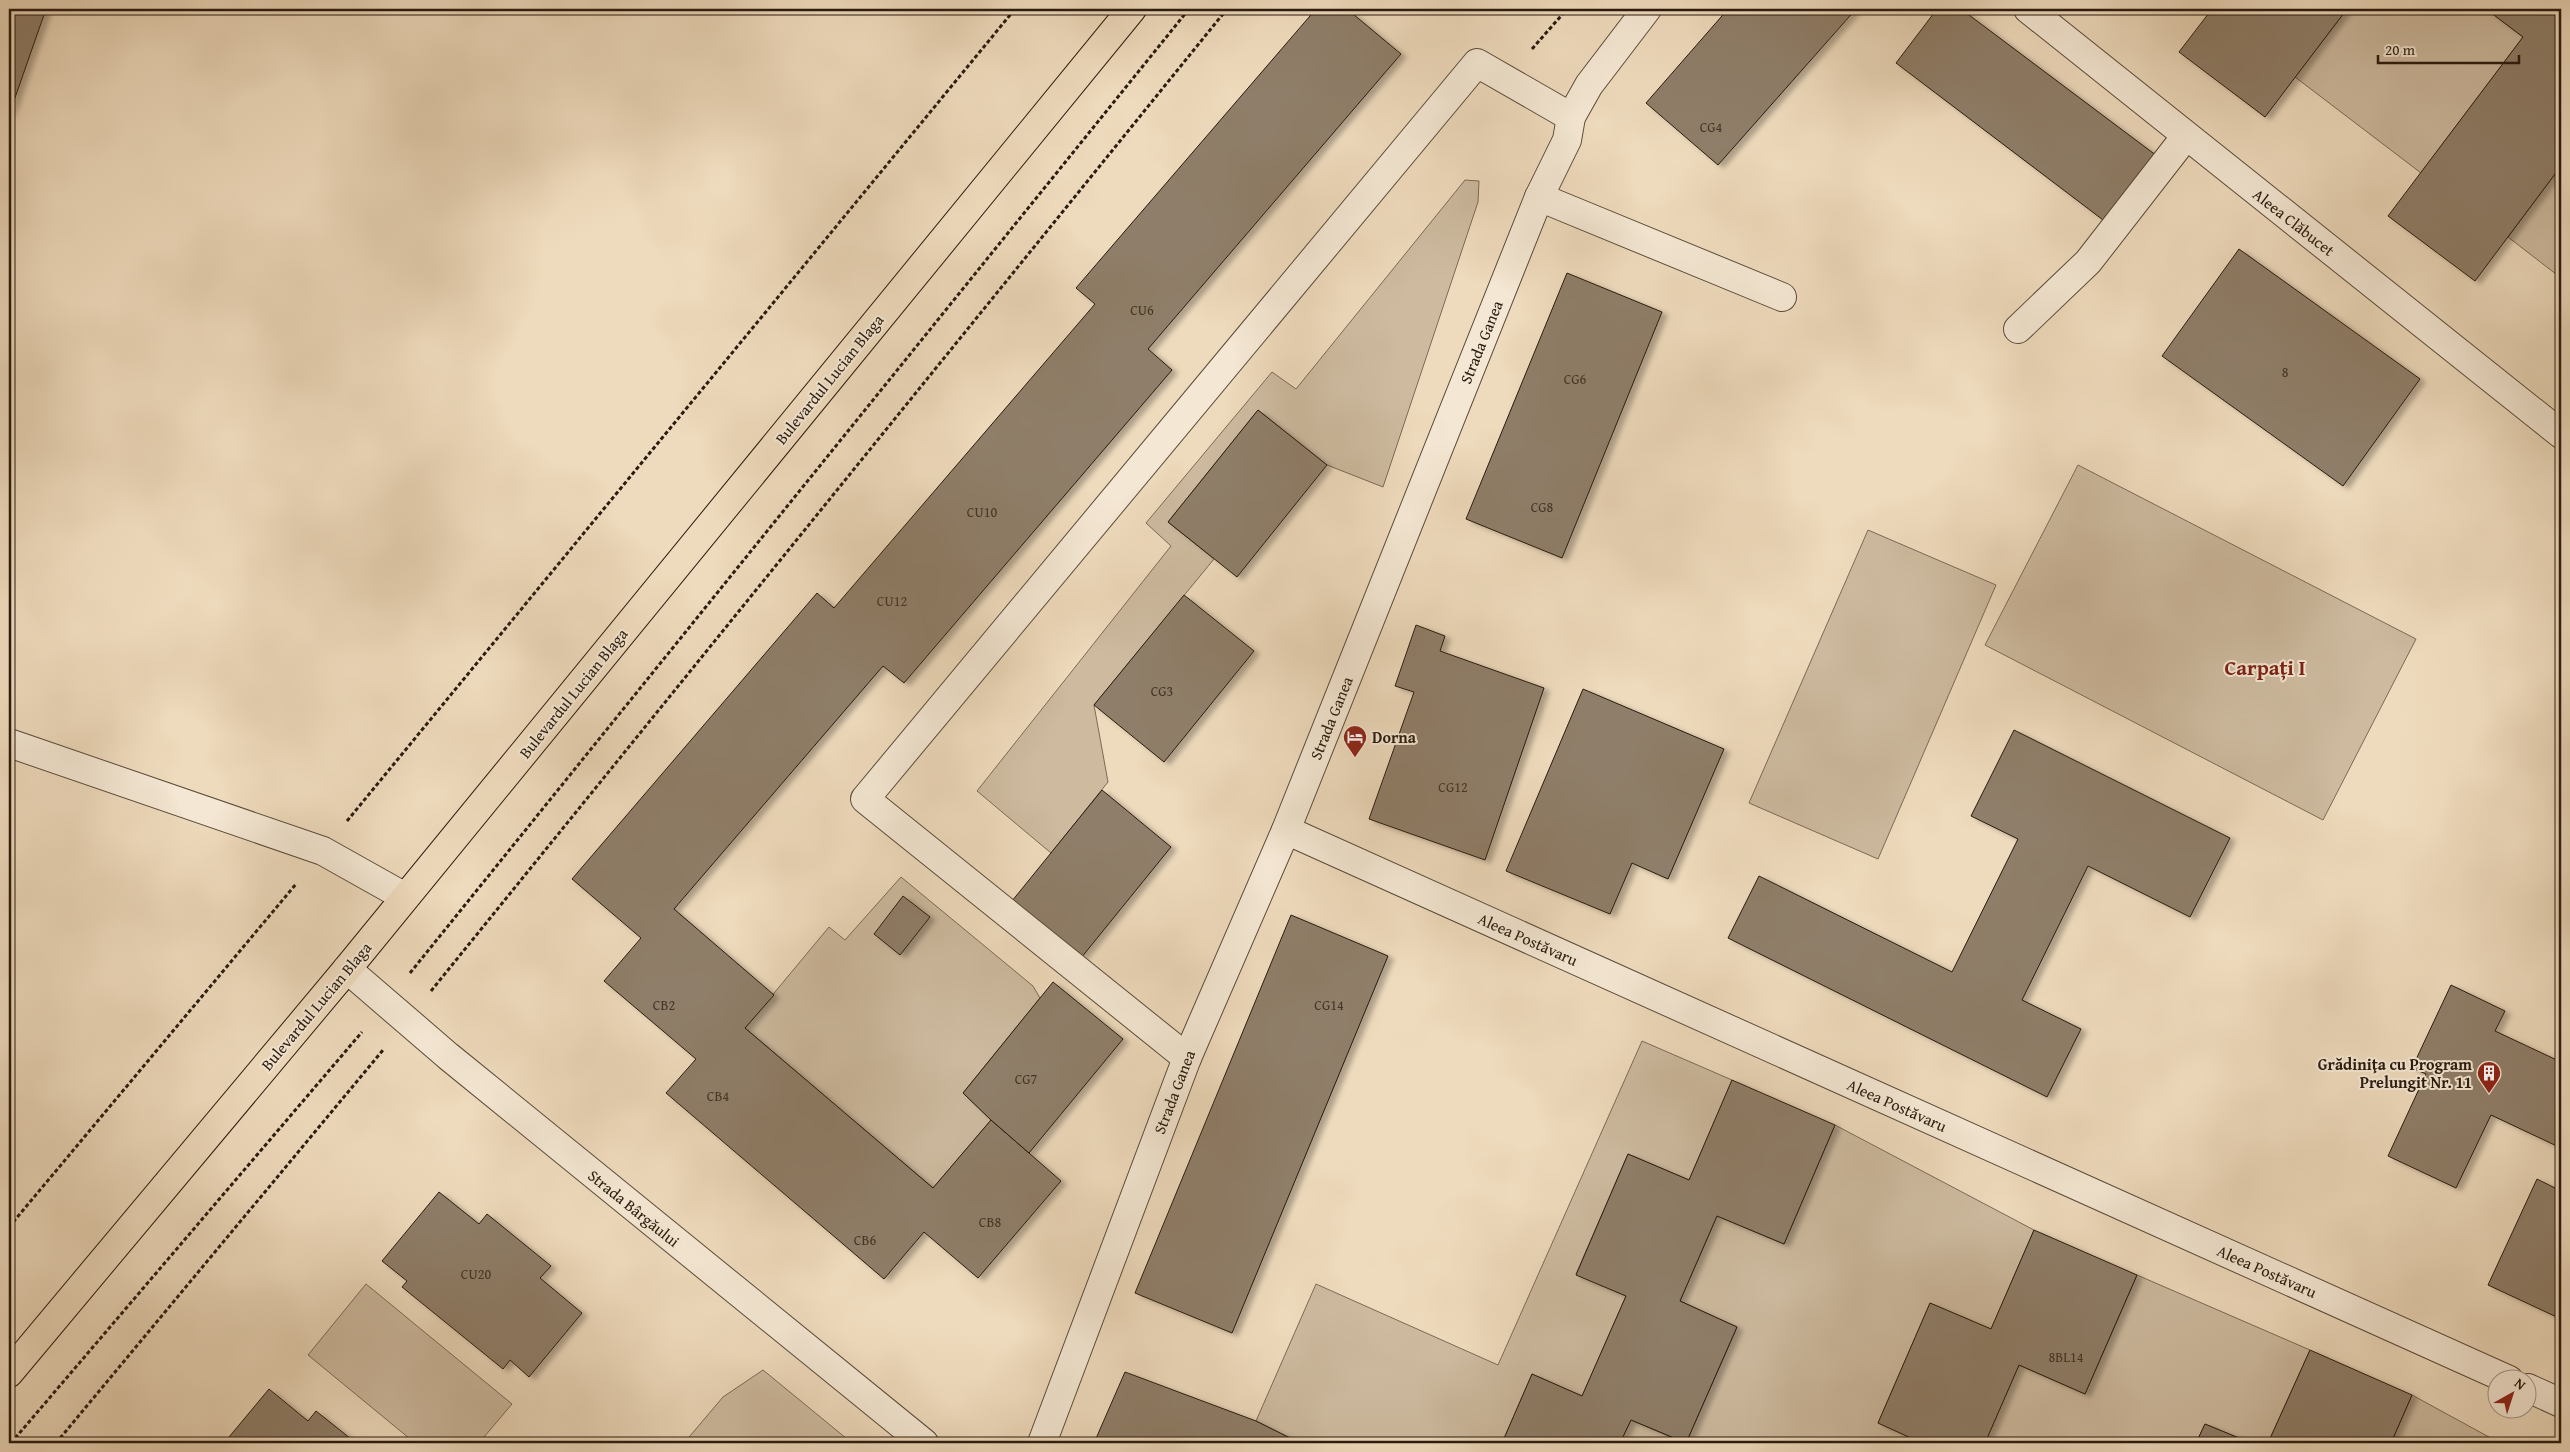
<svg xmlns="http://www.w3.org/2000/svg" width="2570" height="1452" viewBox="0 0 2570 1452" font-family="'Gentium Book Plus',serif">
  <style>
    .green { fill: #cdba9f; stroke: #7b6a57 }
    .building { fill: #8f7e69; stroke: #291b0f; filter: url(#shadow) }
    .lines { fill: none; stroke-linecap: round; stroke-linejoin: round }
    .minor-casing { stroke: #5a4b3a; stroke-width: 30 }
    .major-casing { stroke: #291b0f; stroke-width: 30 }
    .path { stroke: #291b0f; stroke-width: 3; stroke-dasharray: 4 2.5; stroke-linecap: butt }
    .minor { stroke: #f4e7d3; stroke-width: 28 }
    .major { stroke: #eedabc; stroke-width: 28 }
    .labels { text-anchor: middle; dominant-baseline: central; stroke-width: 4; stroke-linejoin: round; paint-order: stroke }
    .number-label { font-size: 14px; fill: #423426 }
    .street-label { font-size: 16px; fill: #291b0f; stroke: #f4e7d3 }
    .poi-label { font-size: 16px; font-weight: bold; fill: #291b0f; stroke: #f4e7d3; text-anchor: start }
    .district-label { font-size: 21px; font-weight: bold; fill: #7a1f14; stroke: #f4e7d3 }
  </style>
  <defs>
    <filter id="shadow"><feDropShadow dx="5.5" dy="3" stdDeviation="2.5" flood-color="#0004"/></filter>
  </defs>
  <rect width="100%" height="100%" fill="#eedabc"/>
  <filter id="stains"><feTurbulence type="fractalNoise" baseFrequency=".004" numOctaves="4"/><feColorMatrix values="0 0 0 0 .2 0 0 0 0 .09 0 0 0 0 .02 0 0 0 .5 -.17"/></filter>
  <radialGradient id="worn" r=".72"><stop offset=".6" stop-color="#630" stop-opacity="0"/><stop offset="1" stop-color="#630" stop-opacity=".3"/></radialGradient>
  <!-- green -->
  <g class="green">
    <polygon points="2347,9 2486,9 2523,37 2421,173 2295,77"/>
    <polygon points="2561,166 2561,278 2508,237"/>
    <polygon points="1465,180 1479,181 1478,202 1383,487 1327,465 1258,410 1168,522 1214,559 1094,705 1108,782 1051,853 977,791 1171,546 1146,523 1272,372 1296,389"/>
    <polygon points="2078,465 2416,639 2323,820 1985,645"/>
    <polygon points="1868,530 1996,585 1878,859 1749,803"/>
    <polygon points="901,877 1033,986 1040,998 963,1093 991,1120 933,1188 745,1028 829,927 845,940"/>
    <polygon points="1642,1041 1732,1080 1689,1180 1628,1154 1576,1274 1626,1296 1582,1396 1532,1374 1502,1443 1300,1443 1256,1421 1316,1284 1498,1365"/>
    <polygon points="1835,1125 2034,1230 1991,1329 1930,1303 1878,1423 1922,1443 1686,1443 1737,1327 1680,1301 1717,1216 1784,1244"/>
    <polygon points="2137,1275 2310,1350 2268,1443 2251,1443 2205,1424 2196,1443 1985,1443 2019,1365 2085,1394"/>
    <polygon points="366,1284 512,1404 479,1443 415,1443 308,1355"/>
    <polygon points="763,1370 852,1443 684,1443 723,1397"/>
    <polygon points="2412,1395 2500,1443 2391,1443"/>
    <polygon points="1631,1420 1685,1443 1620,1443"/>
  </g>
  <!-- building -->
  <g class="building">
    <polygon points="9,9 46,9 9,115"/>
    <polygon points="1316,9 1347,9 1401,54 1148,349 1172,370 904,683 883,666 674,909 774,995 745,1028 933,1188 991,1120 1061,1181 978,1278 924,1232 884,1279 666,1093 696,1059 604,981 641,938 572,879 817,593 834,608 1095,304 1076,288"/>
    <polygon points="1728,9 1856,9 1718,165 1646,103"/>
    <polygon points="1937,9 1961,9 2161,159 2111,226 1896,63"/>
    <polygon points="2212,9 2347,9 2265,117 2179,52"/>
    <polygon points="2486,9 2561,9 2561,166 2475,281 2388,216 2523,37"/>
    <polygon points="2239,249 2420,379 2343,486 2162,356"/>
    <polygon points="1567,273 1662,312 1562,558 1466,519"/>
    <polygon points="1258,410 1327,465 1237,577 1168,522"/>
    <polygon points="1184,595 1254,651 1164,762 1094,705"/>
    <polygon points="1416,625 1445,636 1440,651 1544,688 1485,860 1369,819 1414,692 1395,686"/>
    <polygon points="1583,689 1724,749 1668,879 1632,863 1610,914 1506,871"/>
    <polygon points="2014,730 2230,838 2190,917 2088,866 2022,1000 2081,1029 2047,1097 1728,938 1759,876 1952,972 2018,839 1971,816"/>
    <polygon points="1102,790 1171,847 1081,958 1012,901"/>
    <polygon points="903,896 930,917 900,955 874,934"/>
    <polygon points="1291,915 1388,956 1232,1333 1135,1293"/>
    <polygon points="1053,982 1123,1039 1029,1153 991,1120 963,1093"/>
    <polygon points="2451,985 2505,1011 2495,1031 2561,1062 2561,1148 2491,1115 2456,1188 2388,1156 2426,1074 2412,1068"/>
    <polygon points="1732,1080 1835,1125 1784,1244 1717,1216 1680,1301 1737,1327 1686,1443 1631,1420 1620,1443 1502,1443 1532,1374 1582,1396 1626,1296 1576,1275 1628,1154 1689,1180"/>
    <polygon points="2561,1174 2561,1319 2488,1285 2537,1179 2555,1188"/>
    <polygon points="439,1192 479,1224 487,1214 551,1266 540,1278 582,1313 529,1377 510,1360 503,1369 402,1287 407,1281 382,1261"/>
    <polygon points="2034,1230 2137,1275 2085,1394 2019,1365 1985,1443 1922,1443 1878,1423 1930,1303 1991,1329"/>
    <polygon points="2310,1350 2412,1395 2391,1443 2268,1443"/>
    <polygon points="1125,1372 1256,1421 1300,1443 1094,1443"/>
    <polygon points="269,1389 308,1421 316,1411 356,1443 224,1443"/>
    <polygon points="2205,1424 2251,1443 2196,1443"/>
  </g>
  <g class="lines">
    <!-- minor casing -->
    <g class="minor-casing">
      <g id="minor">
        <polyline points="2028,9 2561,434"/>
        <polyline points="1539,197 1782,297"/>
        <polyline points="2018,329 2088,262 2186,136"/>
        <polyline points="9,743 323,851 405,897"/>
        <polyline points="1286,830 2509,1380"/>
        <polyline points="347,969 448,1056 924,1443"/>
        <polyline points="1187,1058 865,799 1477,63 1571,117"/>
        <polyline points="2528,1388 2561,1403"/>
        <polyline points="1042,1443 1187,1058 1286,830 1539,197 1567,140 1571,117 1589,85 1647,9"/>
      </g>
    </g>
    <!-- major casing -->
    <g class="major-casing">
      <polyline id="major" points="9,1373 347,969 1132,9"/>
    </g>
    <!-- path -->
    <g class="path">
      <polyline points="1532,49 1567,9"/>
      <polyline points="347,821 1015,9"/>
      <polyline points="410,973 1189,9"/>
      <polyline points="431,991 1227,9"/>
      <polyline points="9,1227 296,884"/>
      <polyline points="11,1443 362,1032"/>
      <polyline points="56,1443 383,1050"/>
    </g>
    <!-- minor -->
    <use href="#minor" class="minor"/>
    <!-- major -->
    <use href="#major" class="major"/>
  </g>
  <!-- icons -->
  <defs>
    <g id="hotel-pin" transform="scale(1.25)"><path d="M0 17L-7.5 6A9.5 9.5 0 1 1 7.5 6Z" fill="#8f2418" stroke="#f4e7d3"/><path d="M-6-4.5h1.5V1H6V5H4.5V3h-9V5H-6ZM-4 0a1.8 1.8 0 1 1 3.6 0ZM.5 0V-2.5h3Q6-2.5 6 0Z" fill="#fff"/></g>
    <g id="building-pin" transform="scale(1.25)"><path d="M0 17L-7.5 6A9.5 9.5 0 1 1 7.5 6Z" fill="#8f2418" stroke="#f4e7d3"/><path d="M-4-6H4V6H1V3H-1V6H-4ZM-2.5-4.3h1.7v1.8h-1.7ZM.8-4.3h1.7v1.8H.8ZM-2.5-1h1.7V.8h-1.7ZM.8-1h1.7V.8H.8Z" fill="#fff"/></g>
  </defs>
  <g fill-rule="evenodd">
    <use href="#hotel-pin" x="1355" y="737"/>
    <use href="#building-pin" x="2489" y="1073"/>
  </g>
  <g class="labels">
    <!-- number labels -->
    <g class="number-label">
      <text x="1711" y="127">CG4</text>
      <text x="1142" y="310">CU6</text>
      <text x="2285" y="372">8</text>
      <text x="1575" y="379">CG6</text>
      <text x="1542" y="507">CG8</text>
      <text x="982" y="512">CU10</text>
      <text x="892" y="601">CU12</text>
      <text x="1162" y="691">CG3</text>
      <text x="1453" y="787">CG12</text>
      <text x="664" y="1005">CB2</text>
      <text x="1329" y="1005">CG14</text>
      <text x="1026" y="1079">CG7</text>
      <text x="718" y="1096">CB4</text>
      <text x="990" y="1222">CB8</text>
      <text x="865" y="1240">CB6</text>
      <text x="476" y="1274">CU20</text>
      <text x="2066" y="1357">8BL14</text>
    </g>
    <!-- street labels -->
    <g class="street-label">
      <text transform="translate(2294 222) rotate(38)">Aleea Clăbucet</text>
      <text transform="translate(1481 342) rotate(-68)">Strada Ganea</text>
      <text transform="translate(829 379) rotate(-51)">Bulevardul Lucian Blaga</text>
      <text transform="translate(573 693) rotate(-51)">Bulevardul Lucian Blaga</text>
      <text transform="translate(1331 718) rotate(-68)">Strada Ganea</text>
      <text transform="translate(1528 939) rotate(24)">Aleea Postăvaru</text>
      <text transform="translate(316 1006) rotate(-50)">Bulevardul Lucian Blaga</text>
      <text transform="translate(1174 1092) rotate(-69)">Strada Ganea</text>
      <text transform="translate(1897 1105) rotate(24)">Aleea Postăvaru</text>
      <text transform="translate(634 1208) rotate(39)">Strada Bârgăului</text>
      <text transform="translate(2267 1271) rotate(24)">Aleea Postăvaru</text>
    </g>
    <!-- poi labels -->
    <g class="poi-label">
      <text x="1372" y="737">Dorna</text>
      <text x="2472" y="1064" text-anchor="end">Grădiniţa cu Program<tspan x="2472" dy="18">Prelungit Nr. 11</tspan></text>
    </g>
    <!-- district labels -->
    <g class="district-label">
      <text x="2265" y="667">Carpați I</text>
    </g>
  </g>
  <!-- margin -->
  <rect width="2570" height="1452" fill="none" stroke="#eedabc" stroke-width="30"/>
  <rect x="10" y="10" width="2550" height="1432" fill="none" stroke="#291b0f" stroke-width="2.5"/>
  <rect x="15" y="15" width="2540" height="1422" fill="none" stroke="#291b0f"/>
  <!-- north arrow -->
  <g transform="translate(2512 1394) rotate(39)"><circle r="24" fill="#f4e7d3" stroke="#a39585"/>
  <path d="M0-4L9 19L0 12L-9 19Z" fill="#8f2418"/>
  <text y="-8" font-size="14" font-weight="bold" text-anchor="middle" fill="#291b0f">N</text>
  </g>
  <!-- scale -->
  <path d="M2378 55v8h141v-8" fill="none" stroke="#291b0f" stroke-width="2.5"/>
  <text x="2385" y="55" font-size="15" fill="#291b0f" stroke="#f4e7d3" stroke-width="4" paint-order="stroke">20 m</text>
  <rect width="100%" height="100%" filter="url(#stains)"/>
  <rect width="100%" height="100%" fill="url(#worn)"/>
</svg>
